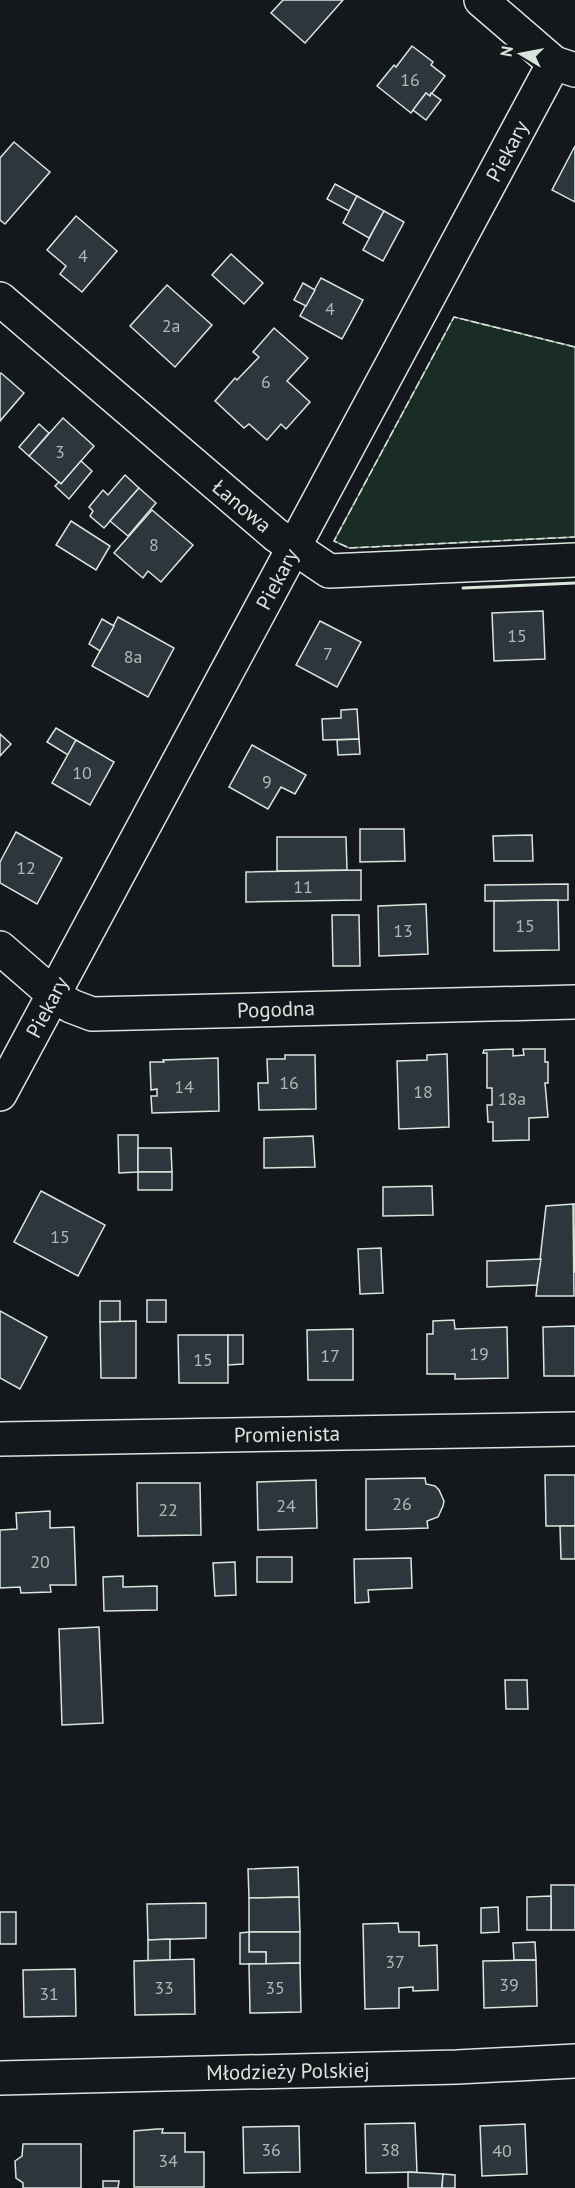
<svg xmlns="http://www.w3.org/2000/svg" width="575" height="2188" viewBox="0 0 575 2188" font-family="'PT Sans',sans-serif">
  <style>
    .green { fill: #1a2d24; stroke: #939e99; stroke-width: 1.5 }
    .building { fill: #2c363c; stroke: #d8e6dc; stroke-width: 1.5 }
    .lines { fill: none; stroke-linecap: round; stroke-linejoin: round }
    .minor-casing { stroke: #d8e6dc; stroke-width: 36 }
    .minor { stroke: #14181c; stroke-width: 33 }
    .fence { stroke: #d8e6dc; stroke-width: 1.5; stroke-dasharray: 8 3; stroke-linecap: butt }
    .wall { stroke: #d8e6dc; stroke-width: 3 }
    .labels { text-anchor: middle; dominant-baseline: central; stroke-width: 4.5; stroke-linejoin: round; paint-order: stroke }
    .number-label { font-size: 18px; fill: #adbab4 }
    .street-label { font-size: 21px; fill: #d8e6dc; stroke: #14181c }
  </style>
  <rect width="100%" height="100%" fill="#14181c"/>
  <!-- green -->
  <polygon class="green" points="454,317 575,347 575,537 349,548 334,541"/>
  <!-- building -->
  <g class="building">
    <polygon points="283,0 343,0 305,43 271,13"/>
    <polygon points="412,46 433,62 431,65 445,76 430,96 426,93 411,113 377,86 394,65 396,67"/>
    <polygon points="426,93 430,96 431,93 441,100 426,120 413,110"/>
    <polygon points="14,142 50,172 5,224 0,220 0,158"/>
    <polygon points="575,146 575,202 552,190"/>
    <polygon points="335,184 357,196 349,211 327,199"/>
    <polygon points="357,196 384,211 369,238 343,223"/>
    <polygon points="384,211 404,222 383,261 363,250"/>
    <polygon points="76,216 117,251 82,292 60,274 66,266 47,250"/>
    <polygon points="231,254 263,283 244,304 212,275"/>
    <polygon points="321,278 363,300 342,339 300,316"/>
    <polygon points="303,283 315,290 306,306 294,300"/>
    <polygon points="167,285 212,325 175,367 130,326"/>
    <polygon points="274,328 308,358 287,381 310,402 286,429 281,424 267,440 249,424 244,428 215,401 235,378 237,380 259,357 253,352"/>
    <polygon points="1,373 24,393 0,421 0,374"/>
    <polygon points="63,418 94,446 61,484 29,456"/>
    <polygon points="39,424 49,433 29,456 19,447"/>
    <polygon points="81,461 92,471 69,499 55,486 59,482 61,484"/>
    <polygon points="125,475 139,488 104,528 90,516 93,511 89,507 103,490 108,495"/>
    <polygon points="139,488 156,503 128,536 110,521"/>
    <polygon points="152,510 193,545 161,582 148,571 143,578 114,553"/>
    <polygon points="71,521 110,546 96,570 56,545"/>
    <polygon points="543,611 545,659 494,661 492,613"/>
    <polygon points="118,617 174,648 148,697 92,666"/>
    <polygon points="102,619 114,626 100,651 89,644"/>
    <polygon points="320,621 361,642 337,687 296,665"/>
    <polygon points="357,709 359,739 323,740 322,719 341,718 341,710"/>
    <polygon points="56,728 76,740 68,755 47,742"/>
    <polygon points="0,734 11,744 0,756"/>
    <polygon points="359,739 360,754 338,755 337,740"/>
    <polygon points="76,740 114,762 90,805 52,783"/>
    <polygon points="252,745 306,775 295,794 281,787 268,809 229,787"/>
    <polygon points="360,829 404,829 405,861 360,862"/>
    <polygon points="16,832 62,858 37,904 0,883 0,862"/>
    <polygon points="532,835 533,861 494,861 493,836"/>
    <polygon points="277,837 346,837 347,870 277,871"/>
    <polygon points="361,870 361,900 246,902 246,872"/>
    <polygon points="568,884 568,900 485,901 485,885"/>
    <polygon points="558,900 559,950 494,951 494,901"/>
    <polygon points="426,904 428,954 379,956 378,906"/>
    <polygon points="332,915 359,915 360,966 333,966"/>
    <polygon points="513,1049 513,1056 524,1055 523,1049 545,1049 545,1062 548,1062 548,1083 545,1083 548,1117 529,1118 529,1140 493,1141 493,1122 488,1122 487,1105 492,1105 492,1088 487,1088 487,1053 483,1053 484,1050"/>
    <polygon points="447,1054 449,1127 399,1129 397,1061 427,1060 427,1055"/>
    <polygon points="285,1055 315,1055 316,1109 259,1110 258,1083 268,1083 267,1059 285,1059"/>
    <polygon points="218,1058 219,1111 152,1113 151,1096 157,1096 157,1089 151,1090 150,1062 164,1062 163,1060"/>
    <polygon points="118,1135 138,1135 138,1172 119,1173"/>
    <polygon points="313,1136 315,1167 264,1168 264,1138"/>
    <polygon points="138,1148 171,1148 172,1172 138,1172"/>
    <rect x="138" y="1172" width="34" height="18"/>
    <polygon points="432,1186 433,1215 383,1216 383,1187"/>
    <polygon points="41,1191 105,1225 78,1276 14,1242"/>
    <polygon points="573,1204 575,1204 575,1272 574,1272"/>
    <polygon points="573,1204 574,1296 536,1296 546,1206"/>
    <polygon points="381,1248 383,1293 360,1294 358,1249"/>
    <polygon points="541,1259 537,1285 487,1287 487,1261"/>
    <rect x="147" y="1300" width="19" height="22"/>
    <rect x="100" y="1301" width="20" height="21"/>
    <polygon points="0,1311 47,1337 20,1389 0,1378"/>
    <polygon points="454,1320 455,1329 507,1327 508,1378 455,1379 455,1374 427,1374 427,1334 433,1334 433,1321"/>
    <polygon points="136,1321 136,1378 101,1378 100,1322"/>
    <polygon points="575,1326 575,1376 544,1376 543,1327"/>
    <polygon points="353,1329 353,1380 308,1380 307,1330"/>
    <polygon points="178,1335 228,1335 228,1383 179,1383"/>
    <polygon points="228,1335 243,1335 243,1364 228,1365"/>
    <polygon points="545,1475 575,1475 575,1526 546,1526"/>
    <polygon points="425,1478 426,1484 435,1486 439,1490 444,1501 443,1506 438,1517 427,1521 428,1528 366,1530 366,1479"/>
    <polygon points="316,1480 317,1528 258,1530 257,1482"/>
    <polygon points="137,1483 200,1483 201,1535 138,1536"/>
    <polygon points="50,1511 50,1528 74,1527 76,1585 50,1585 51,1592 21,1593 20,1587 0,1588 0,1530 17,1529 16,1513"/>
    <polygon points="560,1526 575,1526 575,1559 561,1559"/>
    <rect x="257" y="1557" width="35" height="25"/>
    <polygon points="411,1558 412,1588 368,1590 369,1602 355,1603 354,1559"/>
    <polygon points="235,1562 236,1595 215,1596 213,1563"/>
    <polygon points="123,1576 123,1587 157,1586 157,1610 104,1611 103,1577"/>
    <polygon points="99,1627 103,1723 62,1725 59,1629"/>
    <polygon points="505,1680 527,1680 528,1709 506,1709"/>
    <polygon points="298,1867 299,1897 249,1898 248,1869"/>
    <rect x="551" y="1885" width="24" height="45"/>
    <polygon points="551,1896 551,1930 527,1930 527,1897"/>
    <polygon points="299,1897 300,1932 249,1932 249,1898"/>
    <polygon points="206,1903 206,1938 148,1940 147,1904"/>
    <polygon points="498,1907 499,1932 481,1933 481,1908"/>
    <rect x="0" y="1912" width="16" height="32"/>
    <polygon points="398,1923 399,1932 419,1932 419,1946 437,1945 438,1990 413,1991 413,1987 399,1988 399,2008 365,2009 363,1924"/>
    <polygon points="249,1932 300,1932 300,1963 266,1964 266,1952 249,1952"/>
    <polygon points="249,1932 249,1952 266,1952 266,1964 240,1964 240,1933"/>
    <polygon points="170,1939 170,1960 148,1961 148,1940"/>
    <polygon points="535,1942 536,1960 514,1960 513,1943"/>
    <polygon points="194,1959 195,2014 135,2015 134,1961"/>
    <polygon points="536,1960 537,2006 484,2008 483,1961"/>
    <polygon points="300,1963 301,2012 250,2013 249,1964"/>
    <polygon points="75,1969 76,2016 24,2017 23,1970"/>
    <polygon points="415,2123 417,2172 366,2173 365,2124"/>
    <polygon points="525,2124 527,2174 482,2176 480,2126"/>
    <polygon points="299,2126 300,2172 244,2173 243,2127"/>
    <polygon points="157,2129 163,2129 162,2133 185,2133 185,2152 204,2152 204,2187 134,2187 134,2131"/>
    <polygon points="23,2144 81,2144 81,2188 23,2188 23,2183 16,2178 15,2161 22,2156"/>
    <polygon points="408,2172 443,2174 442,2188 408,2188"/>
    <polygon points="443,2174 455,2175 455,2188 442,2188"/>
    <polygon points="103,2181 119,2181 118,2188 103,2188"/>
  </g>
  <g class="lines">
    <!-- minor casing -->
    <g class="minor-casing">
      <g id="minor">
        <polyline points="481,0 554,63 575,70"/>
        <polyline points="0,299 276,535 329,571 575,560"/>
        <polyline points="0,948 53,994 71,1006 92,1014 575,1002"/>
        <polyline points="0,1094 554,63"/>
        <polyline points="0,1439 575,1429"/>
        <polyline points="0,2078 457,2067 575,2061"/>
      </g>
    </g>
    <!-- minor -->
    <use href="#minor" class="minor"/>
    <!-- fence -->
    <polyline class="fence" points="575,347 454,317 334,541 349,548 575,537"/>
    <!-- wall -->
    <polyline class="wall" points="463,588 575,583"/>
  </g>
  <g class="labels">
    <!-- number labels -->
    <g class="number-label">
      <text x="410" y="79">16</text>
      <text x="83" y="255">4</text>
      <text x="330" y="308">4</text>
      <text x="171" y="325">2a</text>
      <text x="266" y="381">6</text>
      <text x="60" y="451">3</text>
      <text x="154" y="544">8</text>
      <text x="517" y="635">15</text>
      <text x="328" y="653">7</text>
      <text x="133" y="656">8a</text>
      <text x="82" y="772">10</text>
      <text x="267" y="781">9</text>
      <text x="26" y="867">12</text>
      <text x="303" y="886">11</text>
      <text x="525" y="925">15</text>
      <text x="403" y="930">13</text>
      <text x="289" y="1082">16</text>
      <text x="184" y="1086">14</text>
      <text x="423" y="1091">18</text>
      <text x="512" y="1098">18a</text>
      <text x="60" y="1236">15</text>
      <text x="479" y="1353">19</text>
      <text x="330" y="1355">17</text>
      <text x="203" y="1359">15</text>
      <text x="402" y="1503">26</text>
      <text x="286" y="1505">24</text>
      <text x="168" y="1509">22</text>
      <text x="40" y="1561">20</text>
      <text x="395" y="1961">37</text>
      <text x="509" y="1984">39</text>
      <text x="164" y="1987">33</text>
      <text x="275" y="1987">35</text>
      <text x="49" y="1993">31</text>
      <text x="271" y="2149">36</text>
      <text x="390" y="2149">38</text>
      <text x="502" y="2150">40</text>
      <text x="168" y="2160">34</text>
    </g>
    <!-- street labels -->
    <g class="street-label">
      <text transform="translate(507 151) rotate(-62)">Piekary</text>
      <text transform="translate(242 506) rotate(40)">Łanowa</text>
      <text transform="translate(277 579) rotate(-62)">Piekary</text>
      <text transform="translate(47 1007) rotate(-62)">Piekary</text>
      <text transform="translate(276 1009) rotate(-2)">Pogodna</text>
      <text transform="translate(287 1434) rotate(-1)">Promienista</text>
      <text transform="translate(288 2071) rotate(-1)">Młodzieży Polskiej</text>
    </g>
  </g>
  <!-- north arrow -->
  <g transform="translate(521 54) rotate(280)" stroke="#14181c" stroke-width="4.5" paint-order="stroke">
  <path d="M0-4.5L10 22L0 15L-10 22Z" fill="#d8e6dc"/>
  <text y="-9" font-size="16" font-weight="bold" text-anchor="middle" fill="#d8e6dc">N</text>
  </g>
</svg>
